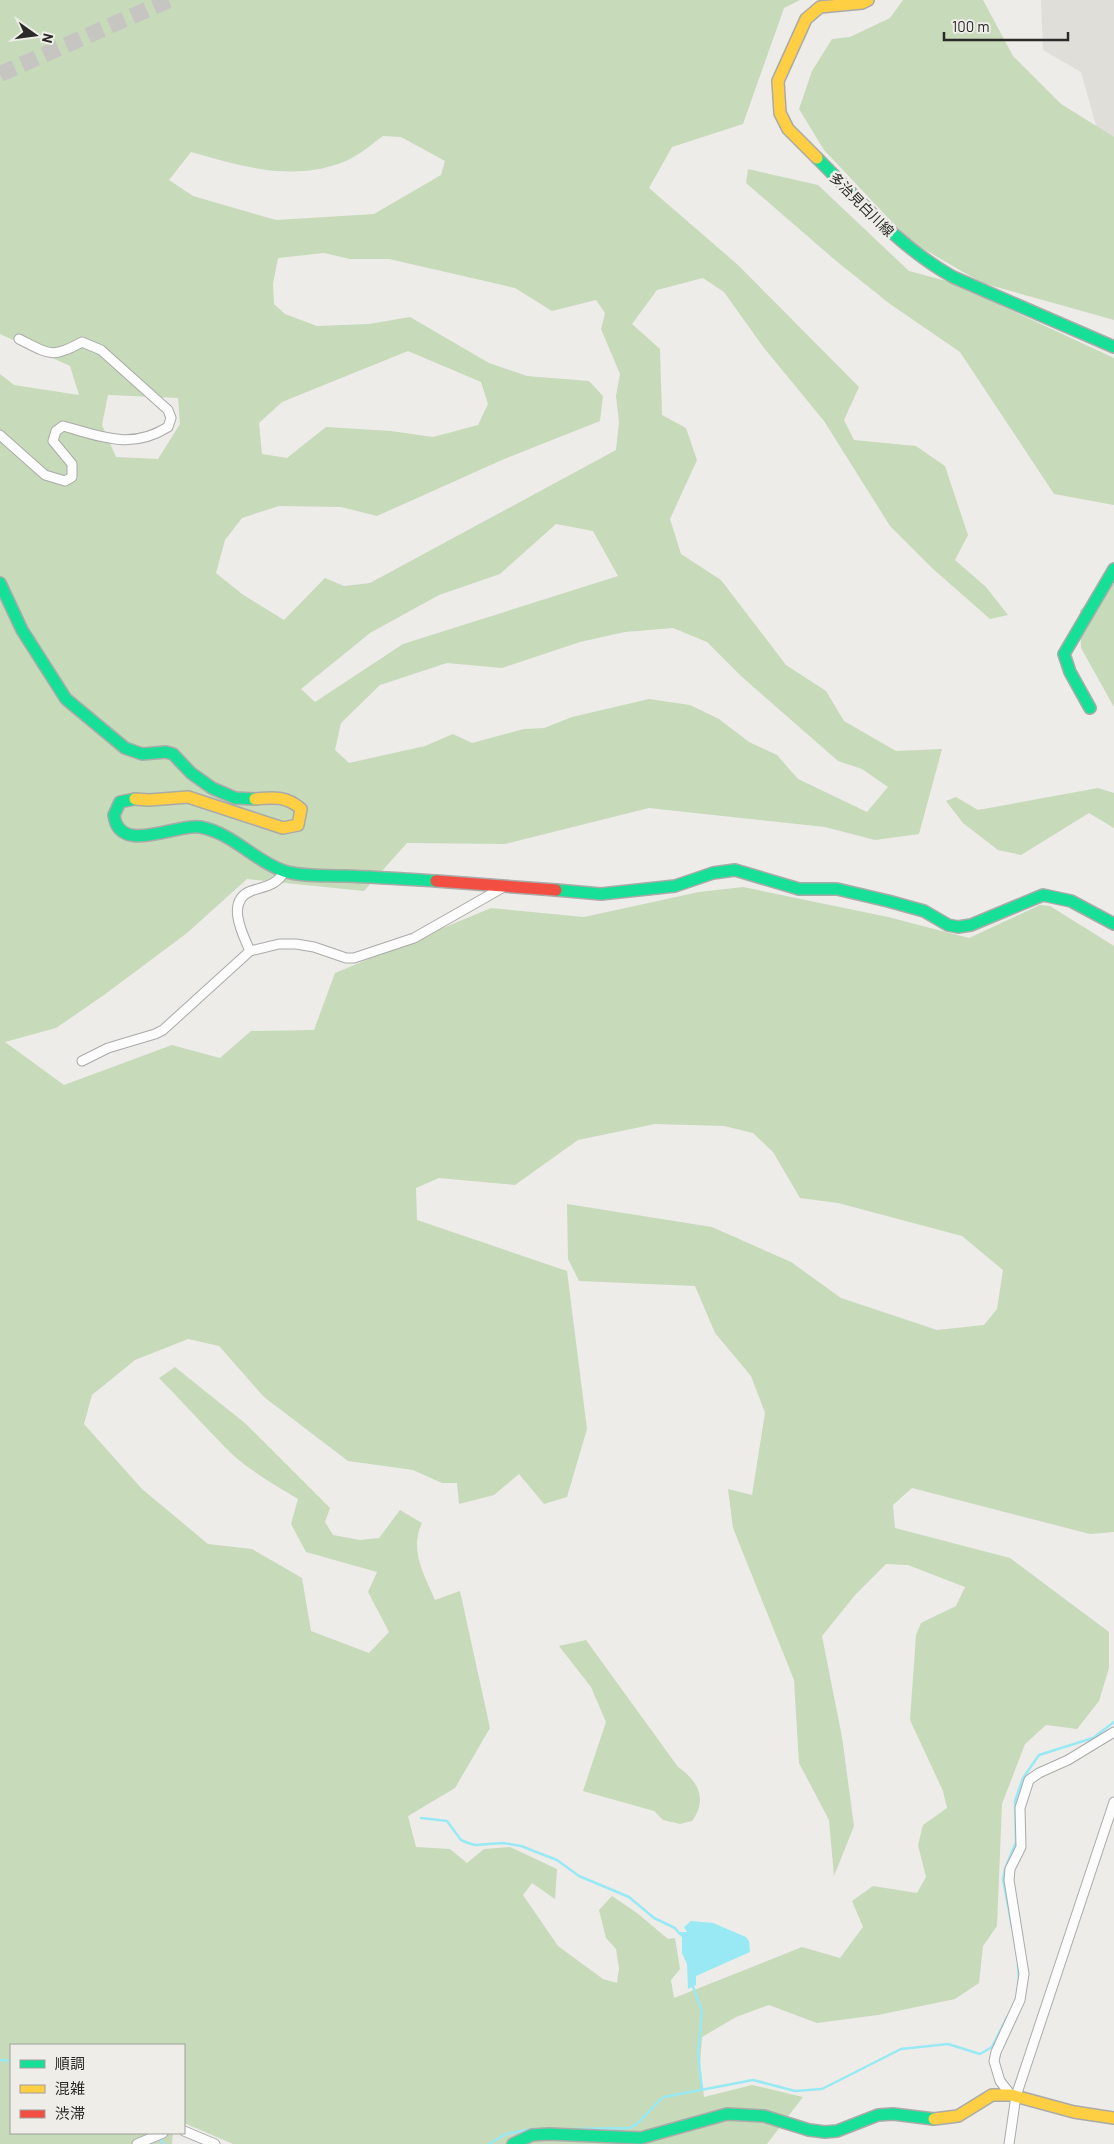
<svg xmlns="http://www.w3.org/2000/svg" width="1114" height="2144" viewBox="0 0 1114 2144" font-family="Barlow,'Noto Sans JP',sans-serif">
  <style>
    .built { fill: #e0ded8 }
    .green { fill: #c7daba; fill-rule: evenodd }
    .water { fill: #99e9f4 }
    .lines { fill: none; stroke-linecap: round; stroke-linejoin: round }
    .stream { stroke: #99e9f4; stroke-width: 2.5 }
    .highway-tunnel { stroke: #c6c5c2; stroke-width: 16; stroke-dasharray: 16 8; stroke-linecap: butt }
    .street-casing { stroke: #aaaaa8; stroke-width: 11 }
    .fast-casing { stroke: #aaaaa8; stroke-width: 14 }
    .slow-casing { stroke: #aaaaa8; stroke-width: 14 }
    .jam-casing { stroke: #aaaaa8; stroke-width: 14 }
    .street { stroke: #fcfcfc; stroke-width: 9 }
    .fast { stroke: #16e098; stroke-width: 11 }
    .slow { stroke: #ffcf43; stroke-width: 11 }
    .jam { stroke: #f24e42; stroke-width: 11 }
    .labels { text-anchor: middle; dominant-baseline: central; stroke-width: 5; stroke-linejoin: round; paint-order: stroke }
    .street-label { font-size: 14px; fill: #2a2a28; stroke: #eeede8 }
  </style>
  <rect width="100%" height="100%" fill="#edece9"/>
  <!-- built -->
  <polygon class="built" points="1041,0 1114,0 1114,149 1104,154 1081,72 1043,50"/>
  <!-- green -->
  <g class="green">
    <path d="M 0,0 L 800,0 L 784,8 L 743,124 L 672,147 L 649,188 L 738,265 L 859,387 L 844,420 L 854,440 L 916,446 L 945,466 L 968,535 L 955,560 L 986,587 L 1008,615 L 990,619 L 932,568 L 890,526 L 824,421 L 764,348 L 724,292 L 703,278 L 657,290 L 632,324 L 660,349 L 662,415 L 686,428 L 697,460 L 670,519 L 681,554 L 721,580 L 786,665 L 826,691 L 844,721 L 896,751 L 942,749 L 919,834 L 875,840 L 825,827 L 649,808 L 505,844 L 407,843 L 364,891 L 247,879 L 187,933 L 104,995 L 56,1028 L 5,1042 L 64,1085 L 172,1045 L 220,1058 L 251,1031 L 314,1030 L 335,973 L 491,908 L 584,917 L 699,892 L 743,887 L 888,917 L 969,938 L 1040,905 L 1050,906 L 1114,946 L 1114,1532 L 1090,1534 L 912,1488 L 893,1505 L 895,1528 L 1010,1558 L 1109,1632 L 1109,1668 L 1099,1701 L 1077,1729 L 1046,1725 L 1025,1744 L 1002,1804 L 997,1926 L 983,1946 L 979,1983 L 955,1999 L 878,2015 L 817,2023 L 769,2005 L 736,2017 L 702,2037 L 700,2065 L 704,2097 L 752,2085 L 803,2097 L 767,2144 L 233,2144 L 184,2123 L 184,2045 L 11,2045 L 11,2133 L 173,2133 L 172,2144 L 0,2144 L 0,374 L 14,385 L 79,395 L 70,366 L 0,334 ZM 383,136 L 401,137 L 445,161 L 441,175 L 374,214 L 276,220 L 193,196 L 169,180 L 191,152 C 243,167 300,184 352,158 C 363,152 373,143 383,136 ZM 324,253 L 350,259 L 389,259 L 515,288 L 552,311 L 596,300 L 605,313 L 601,329 L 620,374 L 616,396 L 619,422 L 616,450 L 370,583 L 344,586 L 325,578 L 284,620 L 242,594 L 216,573 L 225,540 L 242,518 L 279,506 L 341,507 L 377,516 L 502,460 L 600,421 L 603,396 L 589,381 L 527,376 L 489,363 L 410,317 L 369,324 L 317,326 L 285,314 L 274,304 L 273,284 L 278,258 ZM 408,351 L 481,382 L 488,404 L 478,425 L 433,437 L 391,431 L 326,427 L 287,458 L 262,454 L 259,423 L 282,402 ZM 108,395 L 178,398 L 180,424 L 158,459 L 116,457 L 102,425 ZM 556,524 L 593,531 L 618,576 L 403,644 L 315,702 L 301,689 L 370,633 L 439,595 L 500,574 ZM 673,628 L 707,642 L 741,676 L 838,761 L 862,769 L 888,787 L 867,812 L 798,779 L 777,755 L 749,742 L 719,719 L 690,705 L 649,699 L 572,717 L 544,728 L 524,729 L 472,743 L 453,734 L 425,746 L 349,763 L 335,750 L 341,723 L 380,685 L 447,663 L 502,668 L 580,642 L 625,632 ZM 655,1124 L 724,1126 L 753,1133 L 773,1152 L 800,1198 L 838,1203 L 962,1236 L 1003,1270 L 997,1309 L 984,1325 L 937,1330 L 841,1298 L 791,1262 L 712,1227 L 567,1204 L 568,1259 L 579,1281 L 695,1286 L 715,1333 L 751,1376 L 765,1413 L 752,1495 L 728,1489 L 733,1528 L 794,1680 L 799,1763 L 829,1820 L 834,1876 L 854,1826 L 842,1737 L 822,1636 L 856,1594 L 886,1564 L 908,1565 L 965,1587 L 956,1606 L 921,1623 L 916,1635 L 910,1720 L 943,1791 L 947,1808 L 923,1825 L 918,1845 L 926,1877 L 917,1893 L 873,1886 L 852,1901 L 863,1927 L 840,1958 L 802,1947 L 674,1998 L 671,1980 L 680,1969 L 675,1938 L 668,1939 L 637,1913 L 612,1896 L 599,1910 L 606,1938 L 616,1949 L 619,1968 L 617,1983 L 603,1979 L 558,1946 L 523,1895 L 532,1883 L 555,1899 L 557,1869 L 510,1847 L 484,1849 L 467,1863 L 450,1849 L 416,1847 L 408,1816 L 455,1788 L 490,1728 L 460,1591 L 435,1600 C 424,1574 409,1550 422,1523 L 400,1510 L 379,1538 L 360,1540 L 333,1535 L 325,1522 L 330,1508 L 246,1424 L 175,1367 L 159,1378 C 181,1400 201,1423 223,1445 C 244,1468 272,1483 298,1499 L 291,1524 L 306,1552 L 377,1572 L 368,1592 L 389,1632 L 369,1653 L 311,1631 L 302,1578 L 252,1549 L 208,1544 L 142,1489 L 84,1424 L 92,1395 L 135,1360 L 188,1339 L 219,1346 L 264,1397 L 348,1461 L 413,1470 L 442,1483 L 457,1483 L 459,1504 L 494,1495 L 519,1474 L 544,1504 L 567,1497 L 587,1429 L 567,1271 L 417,1220 L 416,1188 L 439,1178 L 515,1185 L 578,1140 Z"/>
    <polygon points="903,0 983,0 1013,56 1061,104 1114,137 1114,320 982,283 910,241 824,150 799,109 812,71 832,39 850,37 890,18"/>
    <polygon points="748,169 818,185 909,271 950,282 1114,358 1114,505 1054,494 960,352 890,304 835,260 746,183"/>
    <polygon points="1114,584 1114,707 1081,648 1080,610"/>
    <polygon points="1098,788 1114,793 1114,828 1089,813 1021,855 998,850 963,823 946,801 956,797 978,810"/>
    <path d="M 586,1640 L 678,1767 C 698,1781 708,1799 692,1821 L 680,1824 L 663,1820 L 654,1811 L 583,1791 L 606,1722 L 591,1687 L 559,1646 Z"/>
  </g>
  <!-- water -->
  <polygon class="water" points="691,1921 713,1923 746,1937 749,1941 750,1952 696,1976 696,1985 688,1989 687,1964 682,1953 682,1937 678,1934 679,1932 687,1932 684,1927"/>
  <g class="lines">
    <!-- stream -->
    <g class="stream">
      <polyline points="421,1818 447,1821 461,1840 468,1843 475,1845 503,1843 521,1846 557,1860 579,1876 629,1897 654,1918 675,1928 679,1933"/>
      <polyline points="1012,1927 1003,1879 1005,1869 1016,1842 1015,1801 1023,1778 1039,1755 1093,1738 1114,1722"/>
      <polyline points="1018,1965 1019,1982"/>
      <polyline points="692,1984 702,2012 698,2053 702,2090"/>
      <polyline points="0,2060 11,2061"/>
      <path d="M 573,2129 L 630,2128 C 644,2121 651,2106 664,2097 L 753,2080 L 795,2091 L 822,2089 L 901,2049 L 948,2044 L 980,2054 L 992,2047 L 1007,2017"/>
      <polyline points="158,2136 164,2144"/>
      <polyline points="489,2144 506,2134 532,2129"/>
    </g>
    <!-- highway-tunnel -->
    <polyline class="highway-tunnel" points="0,74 169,0"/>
    <!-- street casing -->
    <g class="street-casing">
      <g id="street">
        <path d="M 0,435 L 45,475 L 65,481 L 72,477 L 72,464 L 53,441 L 56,431 L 63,426 C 103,437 131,450 168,427 L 171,418 L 168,410 L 101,350 L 82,342 C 52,359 49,354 19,339"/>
        <path d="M 250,951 C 243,935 225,901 251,891 C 265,886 276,886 284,872"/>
        <polyline points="82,1061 108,1048 155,1034 163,1030 250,951 279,944 296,944 314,947 346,958 354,958 414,938 502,888"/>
        <polyline points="1011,2095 1000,2081 994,2061 996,2052 1020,2000 1024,1974 1009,1880 1010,1869 1021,1847 1020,1808 1029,1780 1039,1773 1068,1760 1114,1732"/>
        <polyline points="184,2131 215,2144"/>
        <polyline points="137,2144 163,2133"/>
        <polyline points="1009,2144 1016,2096 1114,1802"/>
      </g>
    </g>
    <!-- fast casing -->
    <g class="fast-casing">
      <g id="fast">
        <path d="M 817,158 C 861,202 898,246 953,277 L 1114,347"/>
        <polyline points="0,583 22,630 66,699 125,748 142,754 166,752 173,754 191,773 212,788 235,798 255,799"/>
        <polyline points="1090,708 1070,672 1064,654 1114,569"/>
        <path d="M 135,799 L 120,802 L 114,815 C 119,856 177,823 200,827 C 233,833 254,861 284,871 C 303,877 325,875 345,876 C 375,877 405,879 436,881"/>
        <polyline points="556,890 601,894 675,886 713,873 735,870 799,889 837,889 888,901 924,911 948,925 958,927 971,925 1043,895 1071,901 1114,924"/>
        <polyline points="513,2144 532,2135 549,2134 641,2138 727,2114 764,2116 809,2130 825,2132 837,2131 878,2115 893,2114 934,2119"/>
      </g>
    </g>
    <!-- slow casing -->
    <g class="slow-casing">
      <g id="slow">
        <polyline points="817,158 788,129 780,113 778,81 806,19 820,7 862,3 868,0"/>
        <path d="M 135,799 L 149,800 L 188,797 L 283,828 L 298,825 L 301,809 C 287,796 273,797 255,799"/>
        <polyline points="934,2119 958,2116 992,2095 1011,2095 1074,2112 1114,2118"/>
      </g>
    </g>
    <!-- jam casing -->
    <g class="jam-casing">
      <polyline id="jam" points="436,881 556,890"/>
    </g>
    <!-- street -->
    <use href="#street" class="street"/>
    <!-- fast -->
    <use href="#fast" class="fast"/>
    <!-- slow -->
    <use href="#slow" class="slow"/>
    <!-- jam -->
    <use href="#jam" class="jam"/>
  </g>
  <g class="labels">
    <!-- street labels -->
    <g class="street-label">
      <text transform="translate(862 204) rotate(45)">多治見白川線</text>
    </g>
  </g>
  <!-- legend -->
  <rect x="10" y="2044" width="175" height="90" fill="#eeede8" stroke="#a09f9b"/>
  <rect x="20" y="2060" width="25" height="8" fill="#16e098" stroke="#a09f9b"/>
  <text x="55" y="2069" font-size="15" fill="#2a2a28">順調</text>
  <rect x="20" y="2085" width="25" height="8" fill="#ffcf43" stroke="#a09f9b"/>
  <text x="55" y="2094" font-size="15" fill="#2a2a28">混雑</text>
  <rect x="20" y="2110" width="25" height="8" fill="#f24e42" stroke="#a09f9b"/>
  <text x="55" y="2119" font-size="15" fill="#2a2a28">渋滞</text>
  <!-- north arrow -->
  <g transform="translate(35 35) rotate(104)" stroke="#eeede8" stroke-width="4" paint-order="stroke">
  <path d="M0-4L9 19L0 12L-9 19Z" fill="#2a2a28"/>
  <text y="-8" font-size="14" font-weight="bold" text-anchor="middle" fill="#2a2a28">N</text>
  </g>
  <!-- scale -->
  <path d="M944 32v8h124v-8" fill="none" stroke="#2a2a28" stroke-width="2.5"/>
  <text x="952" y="32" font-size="15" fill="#2a2a28" stroke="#eeede8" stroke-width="4" paint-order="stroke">100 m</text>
</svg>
